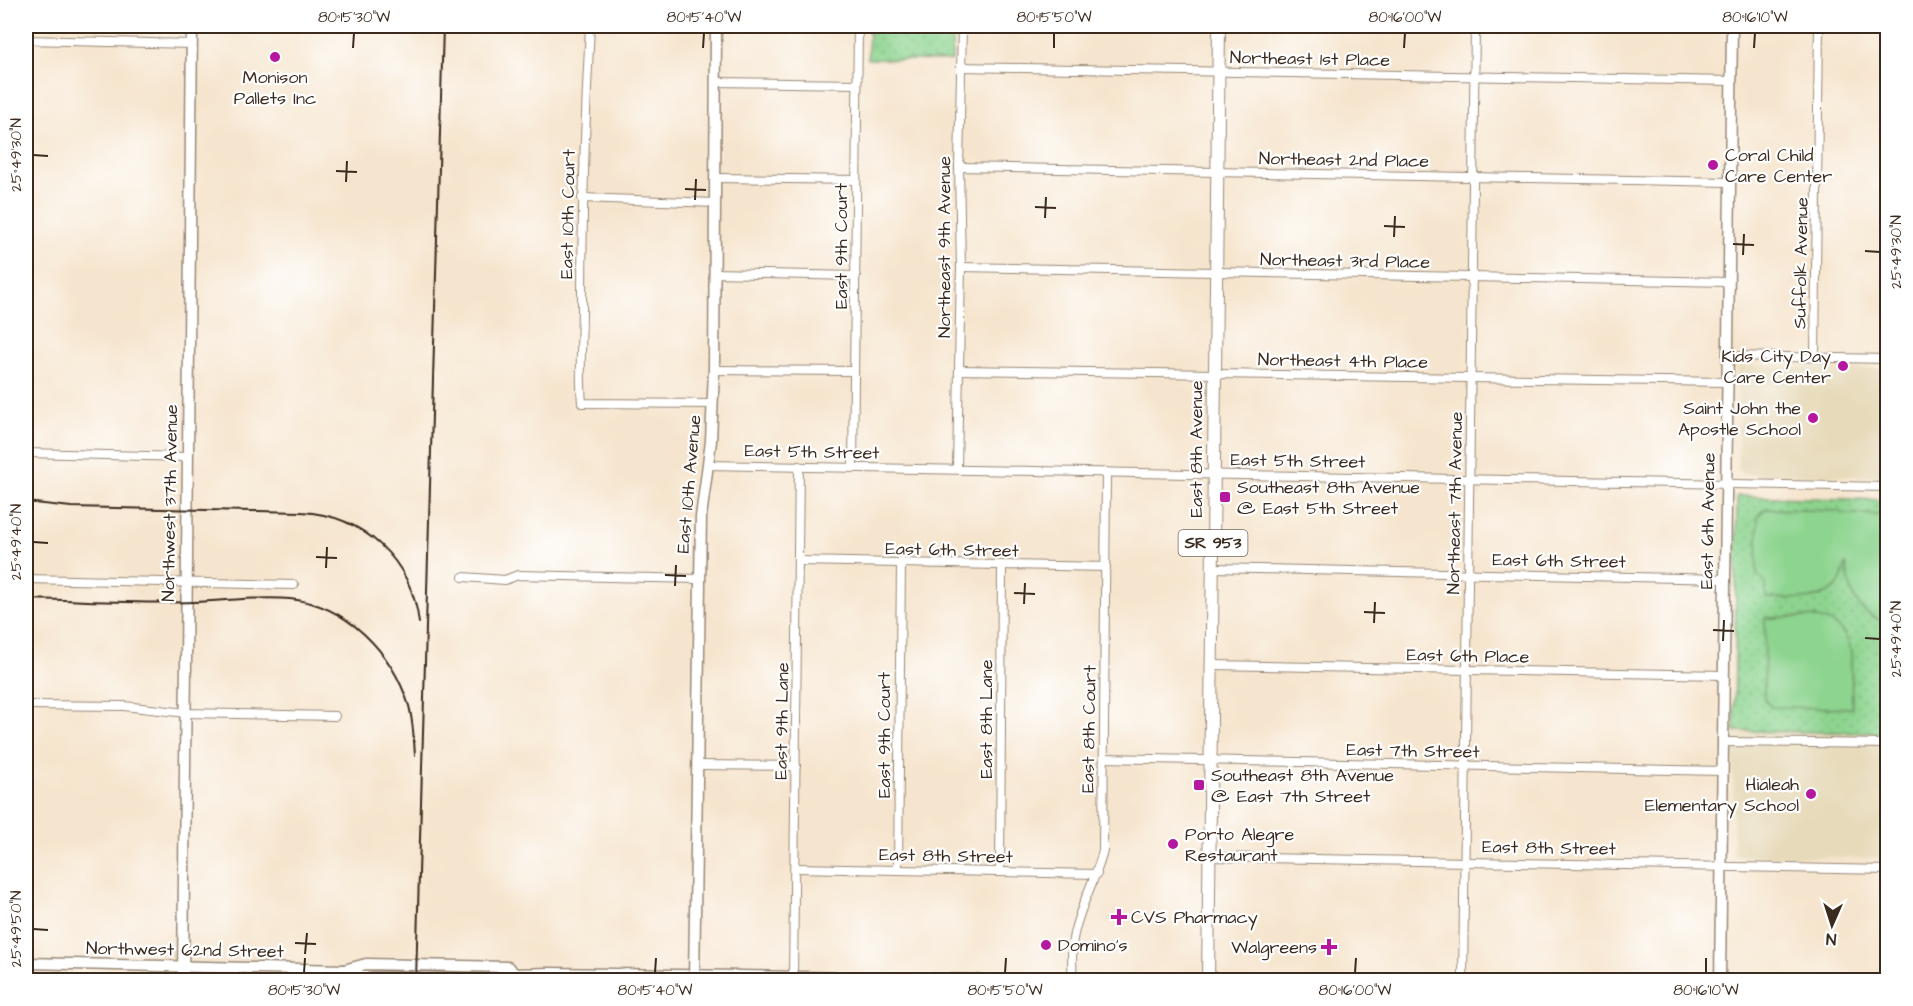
<svg xmlns="http://www.w3.org/2000/svg" width="1913" height="1006" viewBox="0 0 1913 1006" font-family="'Architects Daughter',sans-serif">
  <style>
    .built { fill: #e7daba }
    .grass { fill: url(#grass-dots); stroke: #647f56; stroke-width: 1.5 }
    .pitch { fill: #8dd48f; stroke: #647f56; stroke-width: 1.5 }
    .lines { fill: none; stroke-linecap: round; stroke-linejoin: round }
    .street-casing { stroke: #988876; stroke-width: 10 }
    .secondary-casing { stroke: #988876; stroke-width: 13 }
    .primary-casing { stroke: #988876; stroke-width: 14 }
    .street { stroke: #fff; stroke-width: 8 }
    .secondary { stroke: #fff; stroke-width: 10 }
    .primary { stroke: #fff; stroke-width: 12 }
    .rail { stroke: #3b2a1e; stroke-width: 2 }
    .ticks { fill: none; stroke: #3b2a1e; stroke-width: 2 }
    .poi-dot { fill: #b5179e; stroke: #fff; stroke-width: 2 }
    .labels { text-anchor: middle; dominant-baseline: central; stroke-width: 4.5; stroke-linejoin: round; paint-order: stroke }
    .shield { fill: #fff; stroke: #766a62; stroke-width: 1.5 }
    .shield-label { font-size: 16px; font-weight: bold; fill: #3b2a1e }
    .street-label { font-size: 18px; fill: #3b2a1e; stroke: #fff }
    .poi-label { font-size: 18px; fill: #3b2a1e; stroke: #fff; text-anchor: start }
    .neatline { fill: none; stroke: #3b2a1e; stroke-width: 2 }
    .ticks-label { font-size: 15px; text-anchor: middle; fill: #3b2a1e }
  </style>
  <defs>
    <pattern id="grass-dots" width="8" height="8" patternUnits="userSpaceOnUse" patternTransform="scale(1.5)"><rect width="8" height="8" fill="#8dd48f"/><path d="M2 2h.1M6 6h.1" fill="none" stroke="#7bb67b" stroke-width="1.8" stroke-linecap="round"/></pattern>
  </defs>
  <rect width="100%" height="100%" fill="#fff"/>
  <filter id="ink" filterUnits="userSpaceOnUse"><feTurbulence type="fractalNoise" baseFrequency=".0167" numOctaves="2"/><feDisplacementMap in="SourceGraphic" scale="12" xChannelSelector="R" yChannelSelector="G"/><feConvolveMatrix kernelMatrix="1 2 1 2 8 2 1 2 1" color-interpolation-filters="sRGB"/></filter>
  <filter id="wash" filterUnits="userSpaceOnUse"><feTurbulence type="fractalNoise" baseFrequency=".008" numOctaves="4" result="noise"/><feDisplacementMap in="SourceGraphic" scale="24" xChannelSelector="R" yChannelSelector="G"/><feGaussianBlur stdDeviation="1.35" result="paint"/><feColorMatrix in="noise" values="0 0 0 0 0 0 0 0 0 0 0 0 0 0 0 0 0 1.4 0 .05"/><feComposite in="paint" operator="in"/></filter>
  <g filter="url(#wash)">
    <rect width="100%" height="100%" fill="#f6e5ce"/>
    <!-- built -->
    <g class="built">
      <polygon points="1738,366 1887,369 1887,477 1744,474 1741,472 1738,468"/>
      <polygon points="1734,731 1887,733 1887,858 1733,856"/>
    </g>
    <!-- grass -->
    <g class="grass">
      <polygon points="869,26 952,26 952,61 868,59"/>
      <polygon points="1737,496 1887,500 1887,733 1734,731"/>
    </g>
    <!-- pitch -->
    <g class="pitch">
      <path d="M 1765,509 L 1839,511 L 1842,514 L 1887,515 L 1887,622 C 1854,613 1851,593 1846,563 C 1844,570 1843,578 1838,585 C 1823,604 1787,598 1766,598 L 1766,583 L 1757,575 L 1758,516 Z"/>
      <path d="M 1765,618 C 1799,618 1843,608 1851,652 L 1852,708 L 1771,707 L 1764,699 Z"/>
    </g>
  </g>
  <g filter="url(#ink)">
    <g class="lines">
      <!-- street casing -->
      <g class="street-casing">
        <g id="street">
          <path d="M 590,26 C 585,119 582,213 582,306 C 582,339 579,371 582,403 L 713,404"/>
          <polyline points="26,40 192,44"/>
          <polyline points="961,67 1731,81"/>
          <polyline points="715,82 857,84"/>
          <polyline points="959,167 1729,182"/>
          <polyline points="715,178 856,180"/>
          <polyline points="582,198 715,203"/>
          <polyline points="961,267 1728,282"/>
          <polyline points="714,273 856,276"/>
          <polyline points="1727,356 1888,359"/>
          <polyline points="1815,357 1819,26"/>
          <polyline points="714,370 854,371"/>
          <polyline points="959,370 1726,382"/>
          <polyline points="26,453 187,457"/>
          <polyline points="708,465 1888,487"/>
          <polyline points="853,467 858,26"/>
          <polyline points="957,469 961,267 959,167 962,26"/>
          <polyline points="798,561 1106,567"/>
          <polyline points="1213,568 1724,579"/>
          <polyline points="463,577 505,580 518,575 699,579"/>
          <polyline points="26,579 294,585"/>
          <polyline points="1212,665 1723,675"/>
          <polyline points="26,705 124,706 186,713 335,716"/>
          <polyline points="1722,742 1888,744"/>
          <polyline points="1104,758 1722,771"/>
          <polyline points="698,765 796,766"/>
          <polyline points="1210,857 1888,870"/>
          <polyline points="795,868 1097,874"/>
          <polyline points="898,870 901,564"/>
          <polyline points="1000,872 1002,566"/>
          <polyline points="793,977 799,466"/>
          <path d="M 1072,980 C 1073,967 1071,952 1073,939 C 1078,908 1096,880 1103,851 L 1106,472"/>
          <polyline points="1463,980 1475,26"/>
        </g>
      </g>
      <!-- secondary casing -->
      <g class="secondary-casing">
        <g id="secondary">
          <polyline points="26,963 344,970 366,977 508,979 515,974 550,973 981,980"/>
          <polyline points="344,970 366,964 508,967 515,974"/>
          <polyline points="183,980 192,26"/>
          <polyline points="694,980 701,517 711,441 714,370 716,26"/>
          <polyline points="1720,980 1732,26"/>
        </g>
      </g>
      <!-- primary casing -->
      <g class="primary-casing">
        <polyline id="primary" points="1208,980 1219,26"/>
      </g>
      <!-- street -->
      <use href="#street" class="street"/>
      <!-- secondary -->
      <use href="#secondary" class="secondary"/>
      <!-- primary -->
      <use href="#primary" class="primary"/>
      <!-- rail -->
      <g class="rail">
        <path d="M 26,502 L 71,507 L 301,512 C 364,515 412,561 419,623"/>
        <path d="M 26,599 C 81,600 138,604 194,602 C 226,601 258,596 290,599 C 347,605 392,652 409,706 C 413,721 414,739 415,755"/>
        <polyline points="416,980 443,26"/>
      </g>
    </g>
  </g>
  <!-- ticks -->
  <path class="ticks" d="M 353,48 L 354,33M 703,48 L 704,33M 1054,48 L 1054,33M 1404,48 L 1405,33M 1754,48 L 1755,33M 33,155 L 48,156M 336,171 L 357,172M 346,182 L 347,161M 685,189 L 706,190M 695,200 L 696,179M 1035,207 L 1056,208M 1045,218 L 1046,197M 1384,226 L 1405,227M 1394,237 L 1395,216M 1733,244 L 1754,245M 1865,251 L 1880,252M 1743,255 L 1744,234M 33,542 L 48,543M 316,557 L 337,558M 326,568 L 327,547M 665,575 L 686,576M 675,586 L 676,565M 1014,593 L 1035,594M 1024,604 L 1025,583M 1364,612 L 1385,613M 1374,623 L 1375,602M 1713,630 L 1734,631M 1865,638 L 1880,639M 1723,641 L 1724,620M 33,929 L 48,930M 295,943 L 316,944M 305,954 L 307,933M 304,973 L 305,958M 655,973 L 656,958M 1005,973 L 1006,958M 1355,973 L 1356,958M 1706,973 L 1706,958"/>
  <!-- markers -->
  <g class="poi-dot">
    <circle cx="275" cy="57" r="6"/>
    <circle cx="1713" cy="165" r="6"/>
    <circle cx="1843" cy="366" r="6"/>
    <circle cx="1813" cy="418" r="6"/>
    <rect x="1219" y="491" width="12" height="12" rx="3"/>
    <rect x="1193" y="779" width="12" height="12" rx="3"/>
    <circle cx="1811" cy="794" r="6"/>
    <circle cx="1173" cy="844" r="6"/>
    <path d="M1116 908h6v6h6v6h-6v6h-6v-6h-6v-6h6z"/>
    <circle cx="1046" cy="945" r="6"/>
    <path d="M1326 938h6v6h6v6h-6v6h-6v-6h-6v-6h6z"/>
  </g>
  <g class="labels">
    <!-- shield labels -->
    <rect class="shield" x="1178.5" y="530" width="69" height="26" rx="4.5"/>
    <g class="shield-label">
      <text x="1213" y="543">SR 953</text>
    </g>
    <!-- street labels -->
    <g class="street-label">
      <text transform="translate(1310 59) rotate(1)">Northeast 1st Place</text>
      <text transform="translate(1344 160) rotate(1)">Northeast 2nd Place</text>
      <text transform="translate(568 214) rotate(-89)">East 10th Court</text>
      <text transform="translate(841 246) rotate(-90)">East 9th Court</text>
      <text transform="translate(944 247) rotate(-90)">Northeast 9th Avenue</text>
      <text transform="translate(1345 261) rotate(1)">Northeast 3rd Place</text>
      <text transform="translate(1801 263) rotate(-89)">Suffolk Avenue</text>
      <text transform="translate(1343 361) rotate(1)">Northeast 4th Place</text>
      <text transform="translate(1196 449) rotate(-90)">East 8th Avenue</text>
      <text transform="translate(812 452) rotate(1)">East 5th Street</text>
      <text transform="translate(1298 461) rotate(1)">East 5th Street</text>
      <text transform="translate(689 484) rotate(-85)">East 10th Avenue</text>
      <text transform="translate(170 503) rotate(-89)">Northwest 37th Avenue</text>
      <text transform="translate(1455 503) rotate(-89)">Northeast 7th Avenue</text>
      <text transform="translate(1708 521) rotate(-89)">East 6th Avenue</text>
      <text transform="translate(952 550) rotate(1)">East 6th Street</text>
      <text transform="translate(1559 561) rotate(1)">East 6th Street</text>
      <text transform="translate(1468 656) rotate(1)">East 6th Place</text>
      <text transform="translate(986 719) rotate(-90)">East 8th Lane</text>
      <text transform="translate(782 721) rotate(-89)">East 9th Lane</text>
      <text transform="translate(1089 729) rotate(-89)">East 8th Court</text>
      <text transform="translate(884 735) rotate(-90)">East 9th Court</text>
      <text transform="translate(1413 751) rotate(1)">East 7th Street</text>
      <text transform="translate(1549 848) rotate(1)">East 8th Street</text>
      <text transform="translate(946 856) rotate(1)">East 8th Street</text>
      <text transform="translate(185 950) rotate(1)">Northwest 62nd Street</text>
    </g>
    <!-- poi labels -->
    <g class="poi-label">
      <text x="275" y="77" text-anchor="middle">Monison<tspan x="275" dy="21">Pallets Inc</tspan></text>
      <text x="1725" y="155">Coral Child<tspan x="1725" dy="21">Care Center</tspan></text>
      <text x="1831" y="356" text-anchor="end">Kids City Day<tspan x="1831" dy="21">Care Center</tspan></text>
      <text x="1801" y="408" text-anchor="end">Saint John the<tspan x="1801" dy="21">Apostle School</tspan></text>
      <text x="1237" y="487">Southeast 8th Avenue<tspan x="1237" dy="21">@ East 5th Street</tspan></text>
      <text x="1211" y="775">Southeast 8th Avenue<tspan x="1211" dy="21">@ East 7th Street</tspan></text>
      <text x="1799" y="784" text-anchor="end">Hialeah<tspan x="1799" dy="21">Elementary School</tspan></text>
      <text x="1185" y="834">Porto Alegre<tspan x="1185" dy="21">Restaurant</tspan></text>
      <text x="1131" y="917">CVS Pharmacy</text>
      <text x="1058" y="945">Domino's</text>
      <text x="1317" y="947" text-anchor="end">Walgreens</text>
    </g>
  </g>
  <!-- margin -->
  <rect width="1913" height="1006" fill="none" stroke="#fff" stroke-width="66"/>
  <!-- north arrow -->
  <g transform="translate(1832 925) rotate(183)" stroke="#ffffff" stroke-width="4.5" paint-order="stroke">
  <path d="M0-4.5L10 22L0 15L-10 22Z" fill="#3b2a1e"/>
  <text y="-9" font-size="16" font-weight="bold" text-anchor="middle" fill="#3b2a1e">N</text>
  </g>
  <rect x="33" y="33" width="1847" height="940" class="neatline"/>
  <g class="ticks-label">
    <text x="354" y="22">80°15'30"W</text>
    <text x="704" y="22">80°15'40"W</text>
    <text x="1054" y="22">80°15'50"W</text>
    <text x="1405" y="22">80°16'00"W</text>
    <text x="1755" y="22">80°16'10"W</text>
    <text transform="translate(16 155) rotate(-90)" y="5">25°49'30"N</text>
    <text transform="translate(1896 252) rotate(-90)" y="5">25°49'30"N</text>
    <text transform="translate(16 542) rotate(-90)" y="5">25°49'40"N</text>
    <text transform="translate(1896 639) rotate(-90)" y="5">25°49'40"N</text>
    <text transform="translate(16 929) rotate(-90)" y="5">25°49'50"N</text>
    <text x="304" y="995">80°15'30"W</text>
    <text x="655" y="995">80°15'40"W</text>
    <text x="1005" y="995">80°15'50"W</text>
    <text x="1355" y="995">80°16'00"W</text>
    <text x="1706" y="995">80°16'10"W</text>
  </g>
</svg>
